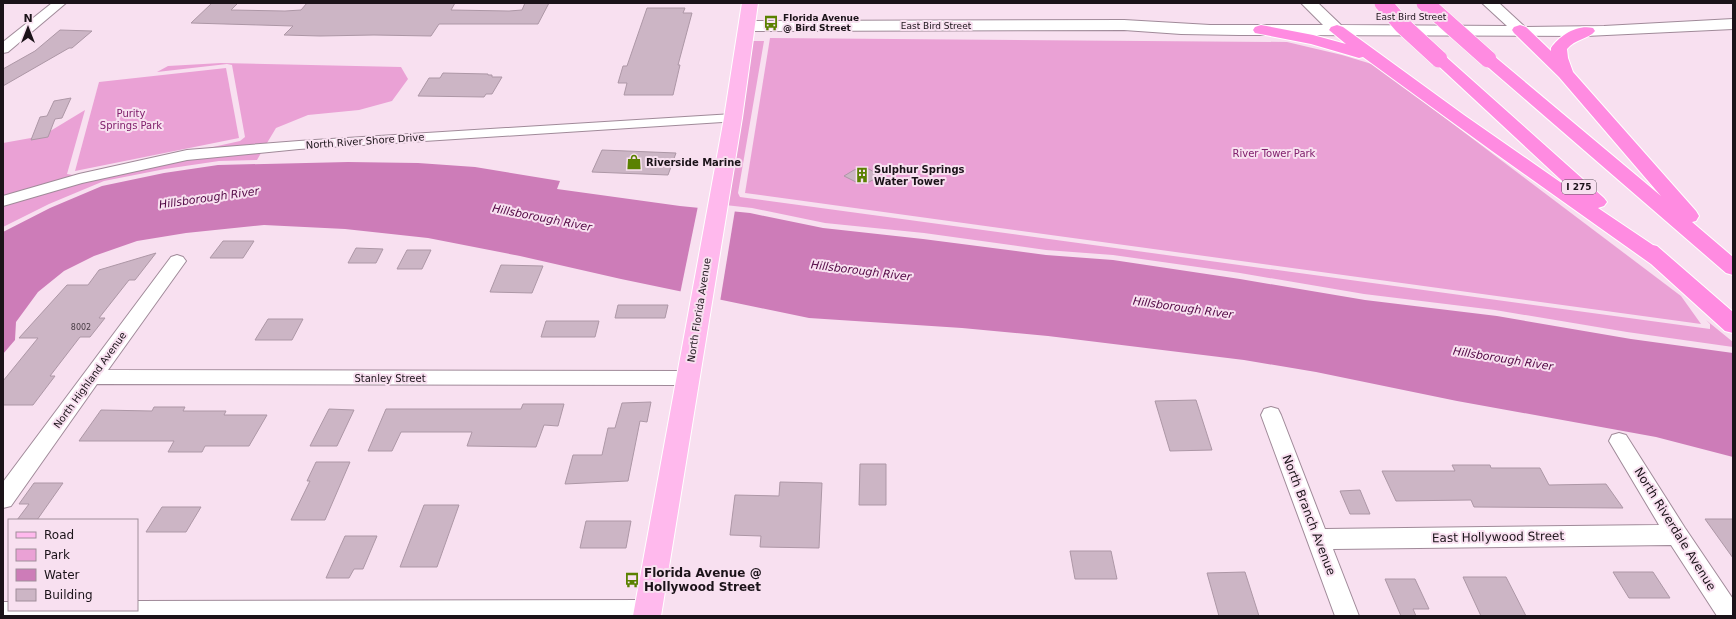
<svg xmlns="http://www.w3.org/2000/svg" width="1736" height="619" viewBox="0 0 1736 619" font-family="'DejaVu Sans',sans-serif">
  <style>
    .green { fill: #eaa1d5 }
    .water { fill: #cd7cb8 }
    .pier { fill: #f8e0f0 }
    .building { fill: #ccb5c5; stroke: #ad97a6 }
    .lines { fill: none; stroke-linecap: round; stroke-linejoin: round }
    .street-casing { stroke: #a08a99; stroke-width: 2 }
    .secondary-casing { stroke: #a08a99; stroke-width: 2 }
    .primary-casing { stroke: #fff; stroke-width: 2 }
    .highway-casing { stroke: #fff; stroke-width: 2 }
    .street { fill: #fff; fill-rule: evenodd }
    .secondary { fill: #fff; fill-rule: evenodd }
    .primary { fill: #ffb9ed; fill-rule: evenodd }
    .highway { fill: #ff8be1; fill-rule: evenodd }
    .highway-bridge-casing { stroke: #fff; stroke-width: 18; stroke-linecap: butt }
    .highway-bridge { stroke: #ff8be1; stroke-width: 17 }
    .labels { text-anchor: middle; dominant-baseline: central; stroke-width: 4; stroke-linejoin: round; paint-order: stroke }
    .number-label { font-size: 8px; fill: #473c44 }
    .far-street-label { font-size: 9px; fill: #1b1319; stroke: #f8e0f0 }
    .far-poi-label { font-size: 9px; font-weight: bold; fill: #1b1319; stroke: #f8e0f0; text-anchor: start }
    .shield { fill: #f8e0f0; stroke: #5d505a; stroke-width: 1 }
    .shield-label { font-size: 9px; font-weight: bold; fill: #1b1319 }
    .park-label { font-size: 10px; fill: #81216d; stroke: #f8e0f0 }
    .street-label { font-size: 10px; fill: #1b1319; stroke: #f8e0f0 }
    .poi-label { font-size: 10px; font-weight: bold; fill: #1b1319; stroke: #f8e0f0; text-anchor: start }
    .water-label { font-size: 11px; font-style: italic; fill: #500542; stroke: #f8e0f0 }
    .near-street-label { font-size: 12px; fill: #1b1319; stroke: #f8e0f0 }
    .near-poi-label { font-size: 12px; font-weight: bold; fill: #1b1319; stroke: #f8e0f0; text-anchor: start }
  </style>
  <rect width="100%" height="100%" fill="#f8e0f0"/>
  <!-- green -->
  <g class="green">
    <polygon points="770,38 1287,42 1342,55 1375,65 1681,296 1701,324 745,193"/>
    <polygon points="752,41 764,41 738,193 740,197 1710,329 1710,324 1706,320 1733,342 1733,347 1627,332 1495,310 1364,294 1240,273 1113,255 1046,250 924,233 825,223 752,208 725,205"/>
    <polygon points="221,63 401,67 408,79 392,101 359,110 308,115 276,128 267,143 204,149 240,141 245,137 232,65 227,64 157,72 168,66"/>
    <polygon points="226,68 239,138 75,171 99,82"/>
    <polygon points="85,110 67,174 73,175 122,165 3,197 3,143 42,136"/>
    <polygon points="261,153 257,160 219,161 165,169 104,181 49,204 3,227 3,206 78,184 184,160"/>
  </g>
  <!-- water -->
  <polygon class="water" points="348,162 418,163 475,167 560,181 557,189 680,206 750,213 823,228 923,239 1046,255 1113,260 1240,279 1365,300 1497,316 1631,339 1733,353 1733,457 1656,437 1457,401 1316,372 1244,360 1048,336 962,328 809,318 621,279 520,256 428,238 345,229 264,225 186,233 137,241 94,256 64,271 38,292 16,322 15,340 3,354 3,232 50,208 102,186 164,173 218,165"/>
  <!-- pier -->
  <polygon class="pier" points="698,206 735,210 720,302 680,294"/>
  <!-- building -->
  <g class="building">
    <polygon points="212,3 238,3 231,10 285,11 301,10 307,3 455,3 451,10 509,11 522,10 525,3 549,3 538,24 439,24 431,36 374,35 320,36 284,35 293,26 191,23"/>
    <polygon points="647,8 685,8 683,13 692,13 678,65 680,65 673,95 624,95 627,83 618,83 623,66 627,66"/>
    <polygon points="60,30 92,31 72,48 69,48 3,86 3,69 35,51"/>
    <polygon points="443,73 488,74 488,75 492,75 492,77 502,77 492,94 486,94 484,97 418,96 429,78 440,78"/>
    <polygon points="71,98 62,118 55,119 48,137 31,140 40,117 47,116 54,101"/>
    <polygon points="602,150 676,153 668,175 592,172"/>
    <polygon points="862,168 869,169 880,176 869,182 862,184 856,182 844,176 854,170"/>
    <polygon points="223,241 254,241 243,258 210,258"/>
    <polygon points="356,248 383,249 376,263 348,263"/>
    <polygon points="407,250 431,250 422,269 397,269"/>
    <polygon points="156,253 135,280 129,280 99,318 105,318 90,337 80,337 50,376 55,376 33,405 3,405 3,381 38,338 19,338 67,285 88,285 99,270"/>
    <polygon points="501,265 543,266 532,293 490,292"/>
    <polygon points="618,305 668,305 665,318 615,318"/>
    <polygon points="268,319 303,319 292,340 255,340"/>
    <polygon points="546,321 599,321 595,337 541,337"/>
    <polygon points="1196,400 1212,450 1170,451 1155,401"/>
    <polygon points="651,402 647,422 640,421 628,481 565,484 573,455 602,455 608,428 615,428 622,403"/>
    <polygon points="523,404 564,404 558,426 544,425 536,447 467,446 472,432 401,432 392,451 368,451 386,409 521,409"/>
    <polygon points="154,407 185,407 183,411 226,411 224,415 267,415 249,446 205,446 202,452 168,452 174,441 79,441 101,410 152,411"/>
    <polygon points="329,409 354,410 337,446 310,446"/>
    <polygon points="316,462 350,462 325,520 291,520 310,481 307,481"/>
    <polygon points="860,464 886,464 886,505 859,505"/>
    <polygon points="1452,465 1490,465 1491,468 1540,468 1549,485 1606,484 1623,508 1474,507 1471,500 1396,501 1382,471 1455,471"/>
    <polygon points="780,482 822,483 819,548 760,547 761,536 730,535 735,495 779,496"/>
    <polygon points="34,483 63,483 37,520 17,520 29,504 19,504"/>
    <polygon points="1360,490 1370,514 1350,514 1340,491"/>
    <polygon points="424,505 459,505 437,567 400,567"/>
    <polygon points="162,507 201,507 186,532 146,532"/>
    <polygon points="1705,519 1733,519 1733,558"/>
    <polygon points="586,521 631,521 626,548 580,548"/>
    <polygon points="345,536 377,536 363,569 354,569 349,578 326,578"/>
    <polygon points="1070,551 1111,551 1117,579 1075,579"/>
    <polygon points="1245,572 1259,616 1219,616 1207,573"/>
    <polygon points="1613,572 1653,572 1670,598 1629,598"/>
    <polygon points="1463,577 1506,577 1526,616 1481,616"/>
    <polygon points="1385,579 1415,579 1429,609 1413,609 1416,616 1401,616"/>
  </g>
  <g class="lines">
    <!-- street casing -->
    <g class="street-casing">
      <g id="street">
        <polygon points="52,3 66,3 8,52 3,53 3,42"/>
        <polygon points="733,114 738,115 740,118 738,121 299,149 187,160 82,183 3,206 3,196 79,174 187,150 299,141"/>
        <polygon points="177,255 183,257 186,261 108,370 689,371 696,373 699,378 696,383 689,385 97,384 11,506 3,508 3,482 171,257"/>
        <polygon points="1271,407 1278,409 1281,415 1325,529 1659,525 1609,441 1612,435 1619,433 1626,435 1685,528 1733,599 1733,616 1717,616 1671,545 1333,549 1359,616 1335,616 1261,415 1264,409"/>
        <polygon points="648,600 656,603 660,611 658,616 3,616 3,602 9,602 9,610 137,610 137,601"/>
      </g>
    </g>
    <!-- secondary casing -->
    <g class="secondary-casing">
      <polygon id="secondary" points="1301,3 1318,3 1341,25 1507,26 1482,3 1499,3 1525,27 1604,26 1733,19 1733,29 1586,36 1239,35 1181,34 1124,30 747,31 741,29 739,26 741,23 747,21 1124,20 1210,25 1323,25"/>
    </g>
    <!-- primary casing -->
    <g class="primary-casing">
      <polygon id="primary" points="742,3 758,3 742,118 661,616 633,616 724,118"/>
    </g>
    <!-- highway casing -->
    <g class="highway-casing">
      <g id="highway">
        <polygon points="1261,25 1313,35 1346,44 1329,30 1331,27 1337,25 1343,27 1464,115 1573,191 1431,59 1433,56 1439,54 1445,56 1604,198 1607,202 1604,206 1598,208 1653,245 1657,246 1733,312 1733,333 1725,331 1651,264 1492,151 1363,57 1359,58 1311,44 1255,33 1253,30 1255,27"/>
        <path d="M 1520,25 L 1526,27 L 1551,51 L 1551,48 C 1559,36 1577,24 1593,28 L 1595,31 C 1589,39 1575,39 1567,49 L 1568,58 L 1573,72 L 1696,211 L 1699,216 L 1696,221 L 1692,222 L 1733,257 L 1733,275 L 1726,273 L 1482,62 L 1480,59 L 1482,56 L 1488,54 L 1494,56 L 1661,196 L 1559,77 L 1514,33 L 1512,30 L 1514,27 Z"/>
      </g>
    </g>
    <!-- street -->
    <use href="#street" class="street"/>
    <!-- secondary -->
    <use href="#secondary" class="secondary"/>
    <!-- primary -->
    <use href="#primary" class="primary"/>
    <!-- highway -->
    <use href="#highway" class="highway"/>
    <!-- highway-bridge casing -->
    <g class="highway-bridge-casing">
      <g id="highway-bridge">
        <polyline points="1383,3 1402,25 1439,59"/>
        <polyline points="1425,3 1488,59"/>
      </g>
    </g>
    <!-- highway-bridge -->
    <use href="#highway-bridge" class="highway-bridge"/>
  </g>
  <!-- icons -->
  <defs>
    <g id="bus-bare" transform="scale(1.2)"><path d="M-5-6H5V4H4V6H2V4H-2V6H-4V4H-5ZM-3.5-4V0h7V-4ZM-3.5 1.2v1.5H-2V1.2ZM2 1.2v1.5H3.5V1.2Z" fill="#5a8100" stroke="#f8e0f0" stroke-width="2.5" paint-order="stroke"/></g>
    <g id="shop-bare" transform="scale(1.2)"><path d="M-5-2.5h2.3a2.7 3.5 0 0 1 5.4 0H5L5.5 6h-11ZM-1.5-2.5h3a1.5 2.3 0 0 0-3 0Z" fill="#5a8100" stroke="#f8e0f0" stroke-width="2.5" paint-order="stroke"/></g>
    <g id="building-bare" transform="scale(1.2)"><path d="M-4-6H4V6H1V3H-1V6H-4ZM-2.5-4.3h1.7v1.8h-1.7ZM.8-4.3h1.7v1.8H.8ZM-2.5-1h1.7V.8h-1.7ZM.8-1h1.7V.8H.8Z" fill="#5a8100" stroke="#f8e0f0" stroke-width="2.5" paint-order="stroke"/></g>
  </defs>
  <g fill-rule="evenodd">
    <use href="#bus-bare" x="771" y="23"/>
    <use href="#shop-bare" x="634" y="162"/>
    <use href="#building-bare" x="862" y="175"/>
    <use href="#bus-bare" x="632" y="580"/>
  </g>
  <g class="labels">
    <!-- number labels -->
    <g class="number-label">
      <text x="81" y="327">8002</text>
    </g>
    <!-- far-street labels -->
    <g class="far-street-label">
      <text x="1411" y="17">East Bird Street</text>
      <text x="936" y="26">East Bird Street</text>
    </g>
    <!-- far-poi labels -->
    <g class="far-poi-label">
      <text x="783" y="18">Florida Avenue<tspan x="783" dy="10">@ Bird Street</tspan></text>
    </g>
    <!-- shield labels -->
    <rect class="shield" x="1562" y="180" width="34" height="14" rx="3"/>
    <g class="shield-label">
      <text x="1579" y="187">I 275</text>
    </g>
    <!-- park labels -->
    <g class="park-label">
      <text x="131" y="113">Purity<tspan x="131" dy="12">Springs Park</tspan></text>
      <text x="1274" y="153">River Tower Park</text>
    </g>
    <!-- street labels -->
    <g class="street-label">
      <text transform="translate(365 141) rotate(-4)">North River Shore Drive</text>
      <text transform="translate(699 310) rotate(-81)">North Florida Avenue</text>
      <text x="390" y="378">Stanley Street</text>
      <text transform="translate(90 380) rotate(-54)">North Highland Avenue</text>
    </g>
    <!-- poi labels -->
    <g class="poi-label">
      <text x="646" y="162">Riverside Marine</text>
      <text x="874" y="169">Sulphur Springs<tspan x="874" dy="12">Water Tower</tspan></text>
    </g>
    <!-- water labels -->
    <g class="water-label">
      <text transform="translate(209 198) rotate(-8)">Hillsborough River</text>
      <text transform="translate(542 218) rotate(11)">Hillsborough River</text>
      <text transform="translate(861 271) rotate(7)">Hillsborough River</text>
      <text transform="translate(1183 308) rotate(8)">Hillsborough River</text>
      <text transform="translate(1503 359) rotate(9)">Hillsborough River</text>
    </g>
    <!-- near-street labels -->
    <g class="near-street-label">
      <text transform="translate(1309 515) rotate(69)">North Branch Avenue</text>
      <text transform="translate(1675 529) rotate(58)">North Riverdale Avenue</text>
      <text transform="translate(1498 537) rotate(-1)">East Hollywood Street</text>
    </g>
    <!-- near-poi labels -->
    <g class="near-poi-label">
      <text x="644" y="573">Florida Avenue @<tspan x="644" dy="14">Hollywood Street</tspan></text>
    </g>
  </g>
  <!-- border -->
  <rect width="1736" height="619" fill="none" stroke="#1b1319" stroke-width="8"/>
  <!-- legend -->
  <rect x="8" y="519" width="130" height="92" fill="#f8e0f0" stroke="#a08e9a"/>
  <rect x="16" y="532" width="20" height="6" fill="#ffb9ed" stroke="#a08e9a"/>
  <text x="44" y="539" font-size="12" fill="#1b1319">Road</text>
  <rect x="16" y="549" width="20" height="12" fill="#eaa1d5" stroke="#a08e9a"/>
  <text x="44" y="559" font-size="12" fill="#1b1319">Park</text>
  <rect x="16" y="569" width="20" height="12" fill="#cd7cb8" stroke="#a08e9a"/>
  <text x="44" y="579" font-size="12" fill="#1b1319">Water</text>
  <rect x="16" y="589" width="20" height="12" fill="#ccb5c5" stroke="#a08e9a"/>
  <text x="44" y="599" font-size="12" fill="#1b1319">Building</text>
  <!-- north arrow -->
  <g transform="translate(28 28)" stroke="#f8e0f0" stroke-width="3" paint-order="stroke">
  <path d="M0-3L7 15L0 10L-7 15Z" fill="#1b1319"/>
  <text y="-6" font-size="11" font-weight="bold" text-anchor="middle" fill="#1b1319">N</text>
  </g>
</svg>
